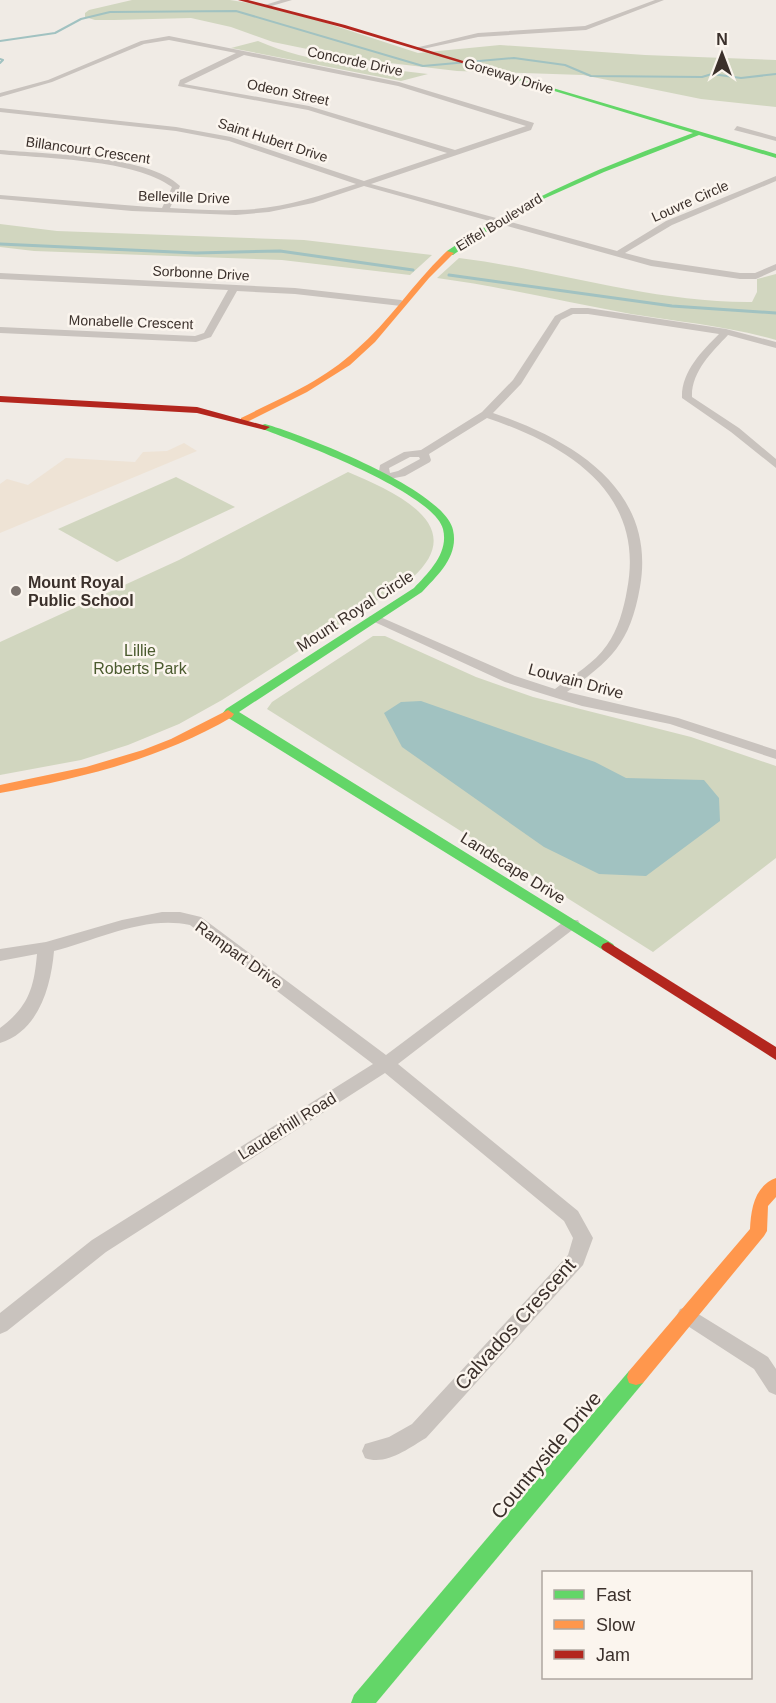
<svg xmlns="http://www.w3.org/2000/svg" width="776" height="1703" viewBox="0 0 776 1703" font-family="Arial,sans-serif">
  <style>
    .green { fill: #d1d6bf }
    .plaza { fill: #eee3d5 }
    .water { fill: #a1c2c1 }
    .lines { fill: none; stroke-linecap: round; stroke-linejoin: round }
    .stream-far1 { stroke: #a1c2c1; stroke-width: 2 }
    .stream { stroke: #a1c2c1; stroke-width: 3 }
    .street { fill: #c9c3be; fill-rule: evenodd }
    .fast { fill: #63d668; fill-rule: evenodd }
    .slow { fill: #ff974d; fill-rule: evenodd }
    .jam { fill: #b3261e; fill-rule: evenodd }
    .poi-dot { fill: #7a716c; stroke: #fbf5ee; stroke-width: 2 }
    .labels { text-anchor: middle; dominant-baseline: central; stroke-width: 5; stroke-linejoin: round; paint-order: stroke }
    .far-street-label { font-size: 14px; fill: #3b302b; stroke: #fbf5ee }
    .poi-label { font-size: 16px; font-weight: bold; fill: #3b302b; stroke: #fbf5ee; text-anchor: start }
    .street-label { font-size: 16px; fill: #3b302b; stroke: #fbf5ee }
    .park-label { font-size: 16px; fill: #4a5a2e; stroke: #fbf5ee }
    .near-street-label { font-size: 20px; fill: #3b302b; stroke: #fbf5ee }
  </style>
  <rect width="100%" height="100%" fill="#f0ebe5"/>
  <!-- green -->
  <g class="green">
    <polygon points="132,0 230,0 255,4 320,21 418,53 500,45 645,55 776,60 776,107 701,99 583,75 457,71 356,59 273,42 231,27 191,18 114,20 95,20 85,17 85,13 89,10"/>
    <path d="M 258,41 C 310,64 372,67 428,74 L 401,81 L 231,48 Z"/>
    <polygon points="0,224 57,231 304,240 432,255 410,275 282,260 34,251 0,247"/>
    <path d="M 459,258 C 556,270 652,303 752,302 L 757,292 L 757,279 L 776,274 L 776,340 C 728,326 680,322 631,314 C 566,302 503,287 437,278 Z"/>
    <path d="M 348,472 C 390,490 473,524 412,578 L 222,700 L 179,724 L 128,745 L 81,760 L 0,775 L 0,642 L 179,560 Z"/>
    <polygon points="176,477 235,507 117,562 58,529"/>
    <polygon points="373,636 385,636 476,677 533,697 691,737 776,766 776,858 653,952 267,709 272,702"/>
  </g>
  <!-- plaza -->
  <polygon class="plaza" points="184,443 197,451 0,533 0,484 7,479 28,485 66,458 135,462 143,452 167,451"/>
  <!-- water -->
  <polygon class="water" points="421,701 595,762 626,778 704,780 719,798 720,821 646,876 599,874 544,847 402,747 384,713 401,702"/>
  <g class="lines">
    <!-- stream-far1 -->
    <g class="stream-far1">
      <polyline points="0,41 55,33 81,19 110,12 236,11 423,66 514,58 565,65 591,76 702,77 712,74 741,78 776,74"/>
      <polyline points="0,59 3,60 0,63"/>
    </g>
    <!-- stream -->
    <g class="stream">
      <polyline points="0,244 196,253 280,251 413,270"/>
      <polyline points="449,275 672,306 776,313"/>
    </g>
    <!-- street -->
    <g class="street">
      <polygon points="281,0 292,0 268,7 265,5"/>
      <polygon points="655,0 664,0 586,30 478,37 418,50 415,48 478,33 585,26"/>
      <path d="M 169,36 L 399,82 L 534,123 L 531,130 L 371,184 L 617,251 L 666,221 L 776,176 L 776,181 L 672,225 L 625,253 L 652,260 L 740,273 L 755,273 L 776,264 L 776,270 L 756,279 L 740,279 L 651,266 L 364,186 L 313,203 L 269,212 L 236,215 L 132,211 L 0,199 L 0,195 L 162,208 L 172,187 C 133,159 49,159 0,154 L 0,150 C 44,154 149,155 180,186 L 170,208 C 191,209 213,211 235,210 C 276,210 317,197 356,184 L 229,141 L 176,131 L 0,112 L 0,108 L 176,127 L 231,137 L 364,181 L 447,153 L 308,110 L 178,86 L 180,80 L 236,53 L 169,40 L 144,44 L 52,82 L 0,97 L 0,93 L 48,80 L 141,41 ZM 244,55 L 398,86 L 526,126 L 455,150 L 309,106 L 184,84 Z"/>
      <polygon points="737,126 776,137 776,141 734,130"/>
      <polygon points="0,273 295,288 401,300 406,303 401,306 295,294 237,291 211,337 196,342 0,333 0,327 195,336 204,333 228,290 0,279"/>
      <path d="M 588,308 L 726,329 L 776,342 L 776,348 L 728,335 C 712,352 691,372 692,397 L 739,428 L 776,459 L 776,468 L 731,432 L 682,398 C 681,372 702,351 719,334 L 588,314 L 573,314 L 561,320 L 521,384 L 493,413 C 573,440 657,490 640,587 C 630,644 611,660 567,692 L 678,718 L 776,750 L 776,759 L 670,724 L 582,706 L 505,682 L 368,619 L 370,616 L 378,616 L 515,676 L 555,689 C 573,675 594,664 607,645 C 618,630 624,608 627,590 C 646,493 567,445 487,418 L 429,454 L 431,460 L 430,462 L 405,476 L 384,480 L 378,477 L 380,465 L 404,452 L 421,450 L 482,412 L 513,380 L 555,316 L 571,308 ZM 410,457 L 419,457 L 420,459 L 398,471 L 390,473 L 389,468 Z"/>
      <path d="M 162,912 L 180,912 L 201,917 L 386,1055 L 566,920 L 578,920 L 580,924 L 398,1064 L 578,1211 L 593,1238 L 583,1265 L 426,1438 C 409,1448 386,1466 365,1458 L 362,1451 L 365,1444 L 389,1437 L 412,1424 L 568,1255 L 573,1238 L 564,1221 L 385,1073 L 106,1252 L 7,1331 L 0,1334 L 0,1313 L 92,1240 L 373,1064 L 190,925 C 145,915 97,940 54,951 C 51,986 39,1031 0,1043 L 0,1028 C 28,1007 34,989 37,954 L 0,961 L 0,949 L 46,942 L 122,920 Z"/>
      <polygon points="687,1307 768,1357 776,1369 776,1395 769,1392 754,1369 680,1321 677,1315 680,1309"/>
    </g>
    <!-- fast -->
    <g class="fast">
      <path d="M 465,62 L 776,154 L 776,158 L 699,135 L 604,172 L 541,200 L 481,235 L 453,255 L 447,255 L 447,251 C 523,199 606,165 693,133 L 465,64 Z"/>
      <path d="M 265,424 C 304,435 445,490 453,530 C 459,556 438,575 422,592 L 239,712 L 613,944 L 615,947 L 613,950 L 603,950 L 222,714 L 226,709 L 414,588 C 429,572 449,553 443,529 C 433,492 298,442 262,429 L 262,425 Z"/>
      <polygon points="636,1369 643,1371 645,1377 643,1383 376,1703 351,1703 354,1695 629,1371"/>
    </g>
    <!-- slow -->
    <g class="slow">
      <path d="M 447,251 L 454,253 L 429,278 L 375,342 L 350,365 L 307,392 L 247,422 L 241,422 L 241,418 C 281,398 323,381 356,350 C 390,321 414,282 447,251 Z"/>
      <path d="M 228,710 L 234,714 L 232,717 C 160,759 82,778 0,793 L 0,785 L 86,767 L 143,750 L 171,739 Z"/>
      <path d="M 776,1178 L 776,1197 L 768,1206 L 767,1231 L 764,1236 L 643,1383 L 636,1385 L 629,1383 L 627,1377 L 629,1371 L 750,1229 C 751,1210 754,1186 776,1178 Z"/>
    </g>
    <!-- jam -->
    <g class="jam">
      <polygon points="238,0 248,0 345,25 470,63 465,64 341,27"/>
      <polygon points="0,396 197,407 270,427 265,430 197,413 0,402"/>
      <polygon points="608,942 776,1047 776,1060 603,950 601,947 603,944"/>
    </g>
  </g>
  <!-- markers -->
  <circle class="poi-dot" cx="16" cy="591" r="6"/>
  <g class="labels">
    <!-- far-street labels -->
    <g class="far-street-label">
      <text transform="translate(355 61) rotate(12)">Concorde Drive</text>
      <text transform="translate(509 76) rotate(17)">Goreway Drive</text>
      <text transform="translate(288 92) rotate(12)">Odeon Street</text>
      <text transform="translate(273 140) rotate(18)">Saint Hubert Drive</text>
      <text transform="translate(88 150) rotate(8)">Billancourt Crescent</text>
      <text transform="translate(184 197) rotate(2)">Belleville Drive</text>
      <text transform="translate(690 201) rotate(-24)">Louvre Circle</text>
      <text transform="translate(499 222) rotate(-31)">Eiffel Boulevard</text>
      <text transform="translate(201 273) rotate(3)">Sorbonne Drive</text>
      <text transform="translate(131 322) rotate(2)">Monabelle Crescent</text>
    </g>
    <!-- poi labels -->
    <g class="poi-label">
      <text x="28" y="582">Mount Royal<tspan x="28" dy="18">Public School</tspan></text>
    </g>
    <!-- street labels -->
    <g class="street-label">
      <text transform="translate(355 611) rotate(-33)">Mount Royal Circle</text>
      <text transform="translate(576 681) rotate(15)">Louvain Drive</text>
      <text transform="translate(513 868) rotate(32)">Landscape Drive</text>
      <text transform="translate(239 955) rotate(36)">Rampart Drive</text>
      <text transform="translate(287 1126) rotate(-32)">Lauderhill Road</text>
    </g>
    <!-- park labels -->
    <g class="park-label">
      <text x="140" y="650">Lillie<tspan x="140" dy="18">Roberts Park</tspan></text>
    </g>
    <!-- near-street labels -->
    <g class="near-street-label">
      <text transform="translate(515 1324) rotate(-48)">Calvados Crescent</text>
      <text transform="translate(546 1455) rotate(-50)">Countryside Drive</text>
    </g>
  </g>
  <!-- legend -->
  <rect x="542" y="1571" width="210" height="108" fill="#fbf5ee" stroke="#aea6a0" stroke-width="1.5"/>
  <rect x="554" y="1590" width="30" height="9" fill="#63d668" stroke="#aea6a0" stroke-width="1.5"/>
  <text x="596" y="1601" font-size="18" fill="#3b302b">Fast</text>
  <rect x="554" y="1620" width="30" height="9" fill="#ff974d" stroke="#aea6a0" stroke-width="1.5"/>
  <text x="596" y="1631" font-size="18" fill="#3b302b">Slow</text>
  <rect x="554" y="1650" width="30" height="9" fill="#b3261e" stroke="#aea6a0" stroke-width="1.5"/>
  <text x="596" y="1661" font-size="18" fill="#3b302b">Jam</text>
  <!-- north arrow -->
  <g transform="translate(722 54)" stroke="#fbf5ee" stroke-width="4.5" paint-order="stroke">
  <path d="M0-4.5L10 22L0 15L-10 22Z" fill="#3b302b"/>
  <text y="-9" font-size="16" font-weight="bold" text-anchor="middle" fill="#3b302b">N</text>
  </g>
</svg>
